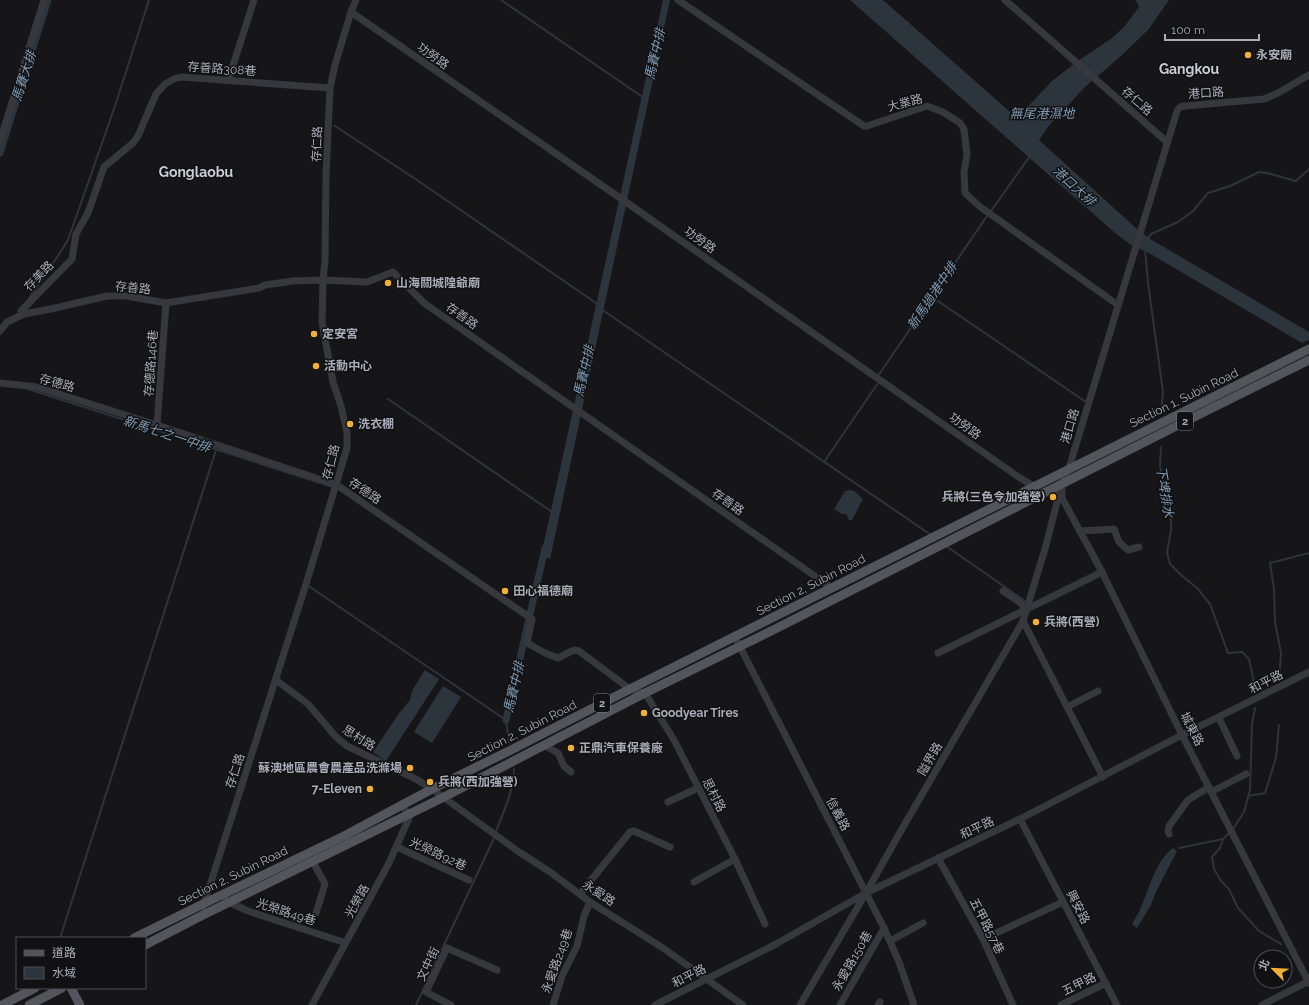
<svg xmlns="http://www.w3.org/2000/svg" width="1309" height="1005" viewBox="0 0 1309 1005" font-family="Raleway,'Noto Sans TC',sans-serif">
  <style>
    .water { fill: #2c353c }
    .lines { fill: none; stroke-linecap: round; stroke-linejoin: round }
    .stream { stroke: #2c353c; stroke-width: 2 }
    .canal { stroke: #2c353c; stroke-width: 7 }
    .minor { stroke: #37383d; stroke-width: 7 }
    .major { stroke: #53555c; stroke-width: 9 }
    .poi-dot { fill: #f2b134; stroke: #111113; stroke-width: 1.5 }
    .labels { text-anchor: middle; dominant-baseline: central; stroke-width: 3; stroke-linejoin: round; paint-order: stroke }
    .shield { fill: #111113; stroke: #7b7e86; stroke-width: 1 }
    .shield-label { font-size: 11px; font-weight: bold; fill: #a8adb8 }
    .poi-label { font-size: 12px; font-weight: bold; fill: #a8adb8; stroke: #111113; text-anchor: start }
    .street-label { font-size: 12px; fill: #a8adb8; stroke: #111113 }
    .water-label { font-size: 13px; font-style: italic; fill: #7f9bb3; stroke: #111113 }
    .quarter-label { font-size: 14px; font-weight: bold; fill: #c9ccd4; stroke: #111113 }
  </style>
  <rect width="100%" height="100%" fill="#161618"/>
  <!-- water -->
  <g class="water">
    <polygon points="663,0 670,0 550,559 541,556"/>
    <polygon points="850,0 883,0 1017,118 1052,81 1078,61 1112,38 1124,27 1139,7 1137,2 1135,0 1169,0 1148,30 1122,55 1084,88 1048,127 1039,140 1137,229 1152,240 1309,332 1309,340 1302,343 1149,253 1131,245 1114,232"/>
    <polygon points="850,490 854,491 863,499 852,520 849,520 846,514 842,514 834,509 845,491"/>
    <polygon points="425,670 439,679 386,761 373,752 400,712 410,700 412,691"/>
    <polygon points="443,686 461,697 432,743 414,732"/>
    <path d="M 1173,848 L 1177,851 L 1155,894 L 1151,905 L 1137,928 L 1132,924 C 1135,918 1139,913 1141,907 C 1150,887 1155,862 1173,848 Z"/>
  </g>
  <g class="lines">
    <!-- stream -->
    <g class="stream">
      <polyline points="501,0 644,98"/>
      <polyline points="335,126 414,178 596,303 597,307"/>
      <polyline points="991,211 1030,156"/>
      <polyline points="1147,240 1151,234 1178,222 1193,211 1208,193 1230,186 1259,172 1267,173 1296,181 1309,169"/>
      <polyline points="1145,249 1148,283 1163,392 1161,413"/>
      <polyline points="932,297 1086,402"/>
      <path d="M 29,298 C 42,279 56,260 68,240 L 115,106 L 149,0"/>
      <polyline points="601,309 931,535"/>
      <polyline points="878,376 987,216"/>
      <polyline points="28,389 333,487"/>
      <polyline points="388,399 552,512"/>
      <polyline points="1161,447 1160,466 1171,520 1171,530 1167,552 1170,564 1181,575 1197,588 1210,604 1228,653 1242,652 1249,659 1256,691"/>
      <polyline points="824,462 878,383"/>
      <polyline points="946,546 1025,601"/>
      <polyline points="307,585 506,720 509,742"/>
      <polyline points="1279,680 1281,653 1275,622 1274,589 1270,563 1309,553"/>
      <polyline points="1248,796 1265,793 1276,758 1279,725"/>
      <polyline points="1233,829 1244,812 1250,790 1252,724 1255,708"/>
      <path d="M 496,832 C 503,812 514,791 514,769"/>
      <polyline points="1230,832 1223,839 1220,848 1212,857 1214,869 1221,881 1229,889 1238,908 1259,931 1281,944"/>
      <polyline points="1179,848 1223,839"/>
      <polyline points="60,938 216,450"/>
      <polyline points="416,1005 494,838"/>
    </g>
    <!-- canal -->
    <g class="canal">
      <polyline points="0,153 48,0"/>
      <polyline points="506,720 545,548"/>
    </g>
    <!-- minor -->
    <g class="minor">
      <polyline points="678,0 864,126 867,126 927,106 943,112 960,123 964,129 967,155 964,172 965,193 979,206 1118,305"/>
      <polyline points="1005,0 1167,142"/>
      <polyline points="351,12 623,200 1017,476 1035,487"/>
      <polyline points="228,81 254,0"/>
      <polyline points="0,141 44,0"/>
      <polyline points="24,314 21,311 72,259 76,234 88,213 104,167 133,143 138,136 156,94 165,84 174,79 181,77 330,88"/>
      <polyline points="0,331 7,322 24,314 51,309 107,296 127,296 166,303 259,288 265,285 293,281 323,280 367,282 393,272 424,303 832,588"/>
      <polyline points="0,383 37,387 157,425 337,485 532,619 527,643 545,653 558,658 574,650 579,651 630,689 645,693 674,740 735,859 765,924"/>
      <polyline points="157,425 166,303"/>
      <polyline points="1062,490 1062,498 1102,572 1182,735 1309,983"/>
      <polyline points="1080,531 1114,529 1119,542 1128,550 1139,547"/>
      <polyline points="1003,591 1018,601 1027,609"/>
      <polyline points="1023,621 1103,777"/>
      <polyline points="735,637 884,928 899,962 914,1005"/>
      <polyline points="938,653 1102,572"/>
      <polyline points="276,680 308,704 336,737 347,746 416,779 432,789 519,852 550,872 590,902 663,948 743,1005"/>
      <polyline points="1067,707 1098,691"/>
      <polyline points="1219,718 1237,756"/>
      <polyline points="544,745 558,753 564,766 571,772"/>
      <polyline points="1211,792 1246,774"/>
      <polyline points="668,802 698,788"/>
      <polyline points="1020,819 1117,1005"/>
      <polyline points="1169,834 1168,831 1169,826 1188,800 1209,787"/>
      <polyline points="397,847 469,880"/>
      <polyline points="938,858 983,939 1013,1005"/>
      <polyline points="313,862 325,884 316,913"/>
      <polyline points="694,882 735,859"/>
      <polyline points="580,894 630,832 634,831 670,847"/>
      <polyline points="226,900 229,902 248,911 346,943"/>
      <polyline points="203,907 306,584 347,448 347,432 341,406 333,382 322,322 323,280 325,261 326,175 330,88 335,65 351,12 356,0"/>
      <polyline points="983,939 1063,902"/>
      <polyline points="890,941 923,923"/>
      <polyline points="312,1005 389,863 409,818 403,805"/>
      <polyline points="451,1005 426,992 447,948 497,970"/>
      <polyline points="553,1005 562,976 577,946 584,916 590,902"/>
      <polyline points="655,1005 776,944 866,893 1020,819 1182,735 1309,672"/>
      <polyline points="800,1005 866,893 899,834 1023,621 1045,549 1062,483 1069,468 1177,111 1180,107 1185,106 1264,99 1278,93 1309,75"/>
      <polyline points="840,1005 884,928"/>
      <polyline points="878,1005 880,1002"/>
      <polyline points="1061,1005 1106,983"/>
      <polyline points="1262,1005 1309,981"/>
    </g>
    <!-- major -->
    <g class="major">
      <polyline points="134,938 205,903 344,836 432,789 511,750 630,689 1309,349"/>
      <polyline points="145,945 201,916 444,797 645,693 775,629 1204,412 1309,360"/>
      <polyline points="71,988 80,1005"/>
      <polyline points="2,1005 35,988"/>
      <polyline points="29,1005 62,988"/>
    </g>
  </g>
  <!-- markers -->
  <g class="poi-dot">
    <circle cx="1248" cy="55" r="4"/>
    <circle cx="388" cy="283" r="4"/>
    <circle cx="314" cy="334" r="4"/>
    <circle cx="316" cy="366" r="4"/>
    <circle cx="350" cy="424" r="4"/>
    <circle cx="1053" cy="497" r="4"/>
    <circle cx="505" cy="591" r="4"/>
    <circle cx="1036" cy="622" r="4"/>
    <circle cx="644" cy="713" r="4"/>
    <circle cx="571" cy="748" r="4"/>
    <circle cx="410" cy="768" r="4"/>
    <circle cx="430" cy="782" r="4"/>
    <circle cx="370" cy="789" r="4"/>
  </g>
  <g class="labels">
    <!-- shield labels -->
    <g class="shield">
      <rect x="1177" y="412" width="16" height="18" rx="3"/>
      <rect x="594" y="694" width="16" height="18" rx="3"/>
    </g>
    <g class="shield-label">
      <text x="1185" y="421">2</text>
      <text x="602" y="703">2</text>
    </g>
    <!-- poi labels -->
    <g class="poi-label">
      <text x="1256" y="55">永安廟</text>
      <text x="396" y="283">山海關城隍爺廟</text>
      <text x="322" y="334">定安宮</text>
      <text x="324" y="366">活動中心</text>
      <text x="358" y="424">洗衣棚</text>
      <text x="1045" y="497" text-anchor="end">兵將(三色令加強營)</text>
      <text x="513" y="591">田心福德廟</text>
      <text x="1044" y="622">兵將(西營)</text>
      <text x="652" y="713">Goodyear Tires</text>
      <text x="579" y="748">正鼎汽車保養廠</text>
      <text x="402" y="768" text-anchor="end">蘇澳地區農會農產品洗滌場</text>
      <text x="438" y="782">兵將(西加強營)</text>
      <text x="362" y="789" text-anchor="end">7-Eleven</text>
    </g>
    <!-- street labels -->
    <g class="street-label">
      <text transform="translate(433 56) rotate(35)">功勞路</text>
      <text transform="translate(222 69) rotate(4)">存善路308巷</text>
      <text transform="translate(1206 93) rotate(-4)">港口路</text>
      <text transform="translate(1137 101) rotate(41)">存仁路</text>
      <text transform="translate(905 103) rotate(-15)">大業路</text>
      <text transform="translate(317 144) rotate(-88)">存仁路</text>
      <text transform="translate(700 240) rotate(35)">功勞路</text>
      <text transform="translate(39 276) rotate(-46)">存美路</text>
      <text transform="translate(133 288) rotate(6)">存善路</text>
      <text transform="translate(462 316) rotate(35)">存善路</text>
      <text transform="translate(151 363) rotate(-86)">存德路146巷</text>
      <text transform="translate(57 383) rotate(16)">存德路</text>
      <text transform="translate(1184 398) rotate(-26)">Section 1, Subin Road</text>
      <text transform="translate(965 426) rotate(35)">功勞路</text>
      <text transform="translate(1070 426) rotate(-73)">港口路</text>
      <text transform="translate(331 462) rotate(-76)">存仁路</text>
      <text transform="translate(365 491) rotate(34)">存德路</text>
      <text transform="translate(728 502) rotate(35)">存善路</text>
      <text transform="translate(811 585) rotate(-27)">Section 2, Subin Road</text>
      <text transform="translate(1266 682) rotate(-27)">和平路</text>
      <text transform="translate(1192 729) rotate(63)">城東路</text>
      <text transform="translate(522 731) rotate(-27)">Section 2, Subin Road</text>
      <text transform="translate(359 738) rotate(32)">思村路</text>
      <text transform="translate(930 759) rotate(-60)">隘界路</text>
      <text transform="translate(235 771) rotate(-72)">存仁路</text>
      <text transform="translate(714 795) rotate(63)">思村路</text>
      <text transform="translate(838 814) rotate(62)">信義路</text>
      <text transform="translate(977 828) rotate(-25)">和平路</text>
      <text transform="translate(438 854) rotate(25)">光榮路92巷</text>
      <text transform="translate(233 876) rotate(-26)">Section 2, Subin Road</text>
      <text transform="translate(599 893) rotate(34)">永愛路</text>
      <text transform="translate(357 901) rotate(-61)">光榮路</text>
      <text transform="translate(1078 907) rotate(63)">興安路</text>
      <text transform="translate(286 912) rotate(18)">光榮路49巷</text>
      <text transform="translate(987 926) rotate(63)">五甲路57巷</text>
      <text transform="translate(557 961) rotate(-70)">永愛路249巷</text>
      <text transform="translate(852 961) rotate(-60)">永愛路150巷</text>
      <text transform="translate(428 964) rotate(-64)">文中街</text>
      <text transform="translate(689 976) rotate(-27)">和平路</text>
      <text transform="translate(1079 984) rotate(-26)">五甲路</text>
    </g>
    <!-- water labels -->
    <g class="water-label">
      <text transform="translate(655 54) rotate(-77)">馬賽中排</text>
      <text transform="translate(24 76) rotate(-72)">馬賽大排</text>
      <text x="1042" y="113">無尾港濕地</text>
      <text transform="translate(1074 186) rotate(42)">港口大排</text>
      <text transform="translate(932 296) rotate(-56)">新馬過港中排</text>
      <text transform="translate(584 371) rotate(-77)">馬賽中排</text>
      <text transform="translate(167 434) rotate(18)">新馬七之一中排</text>
      <text transform="translate(1165 492) rotate(81)">下埤排水</text>
      <text transform="translate(514 687) rotate(-77)">馬賽中排</text>
    </g>
    <!-- quarter labels -->
    <g class="quarter-label">
      <text x="1189" y="69">Gangkou</text>
      <text x="196" y="172">Gonglaobu</text>
    </g>
  </g>
  <!-- legend -->
  <rect x="16" y="937" width="130" height="52" fill="#111113" stroke="#4d4f55"/>
  <rect x="24" y="950" width="20" height="6" fill="#53555c" stroke="#4d4f55"/>
  <text x="52" y="957" font-size="12" fill="#a8adb8">道路</text>
  <rect x="24" y="967" width="20" height="12" fill="#2c353c" stroke="#4d4f55"/>
  <text x="52" y="977" font-size="12" fill="#a8adb8">水域</text>
  <!-- north arrow -->
  <g transform="translate(1273 969) rotate(294)"><circle r="19" fill="#111113" stroke="#4d4f55"/>
  <path d="M0-3L7 15L0 10L-7 15Z" fill="#f2b134"/>
  <text y="-6" font-size="11" font-weight="bold" text-anchor="middle" fill="#a8adb8">北</text>
  </g>
  <!-- scale -->
  <path d="M1165 34v6h94v-6" fill="none" stroke="#a8adb8" stroke-width="2"/>
  <text x="1171" y="34" font-size="12" fill="#a8adb8" stroke="#111113" stroke-width="3" paint-order="stroke">100 m</text>
</svg>
